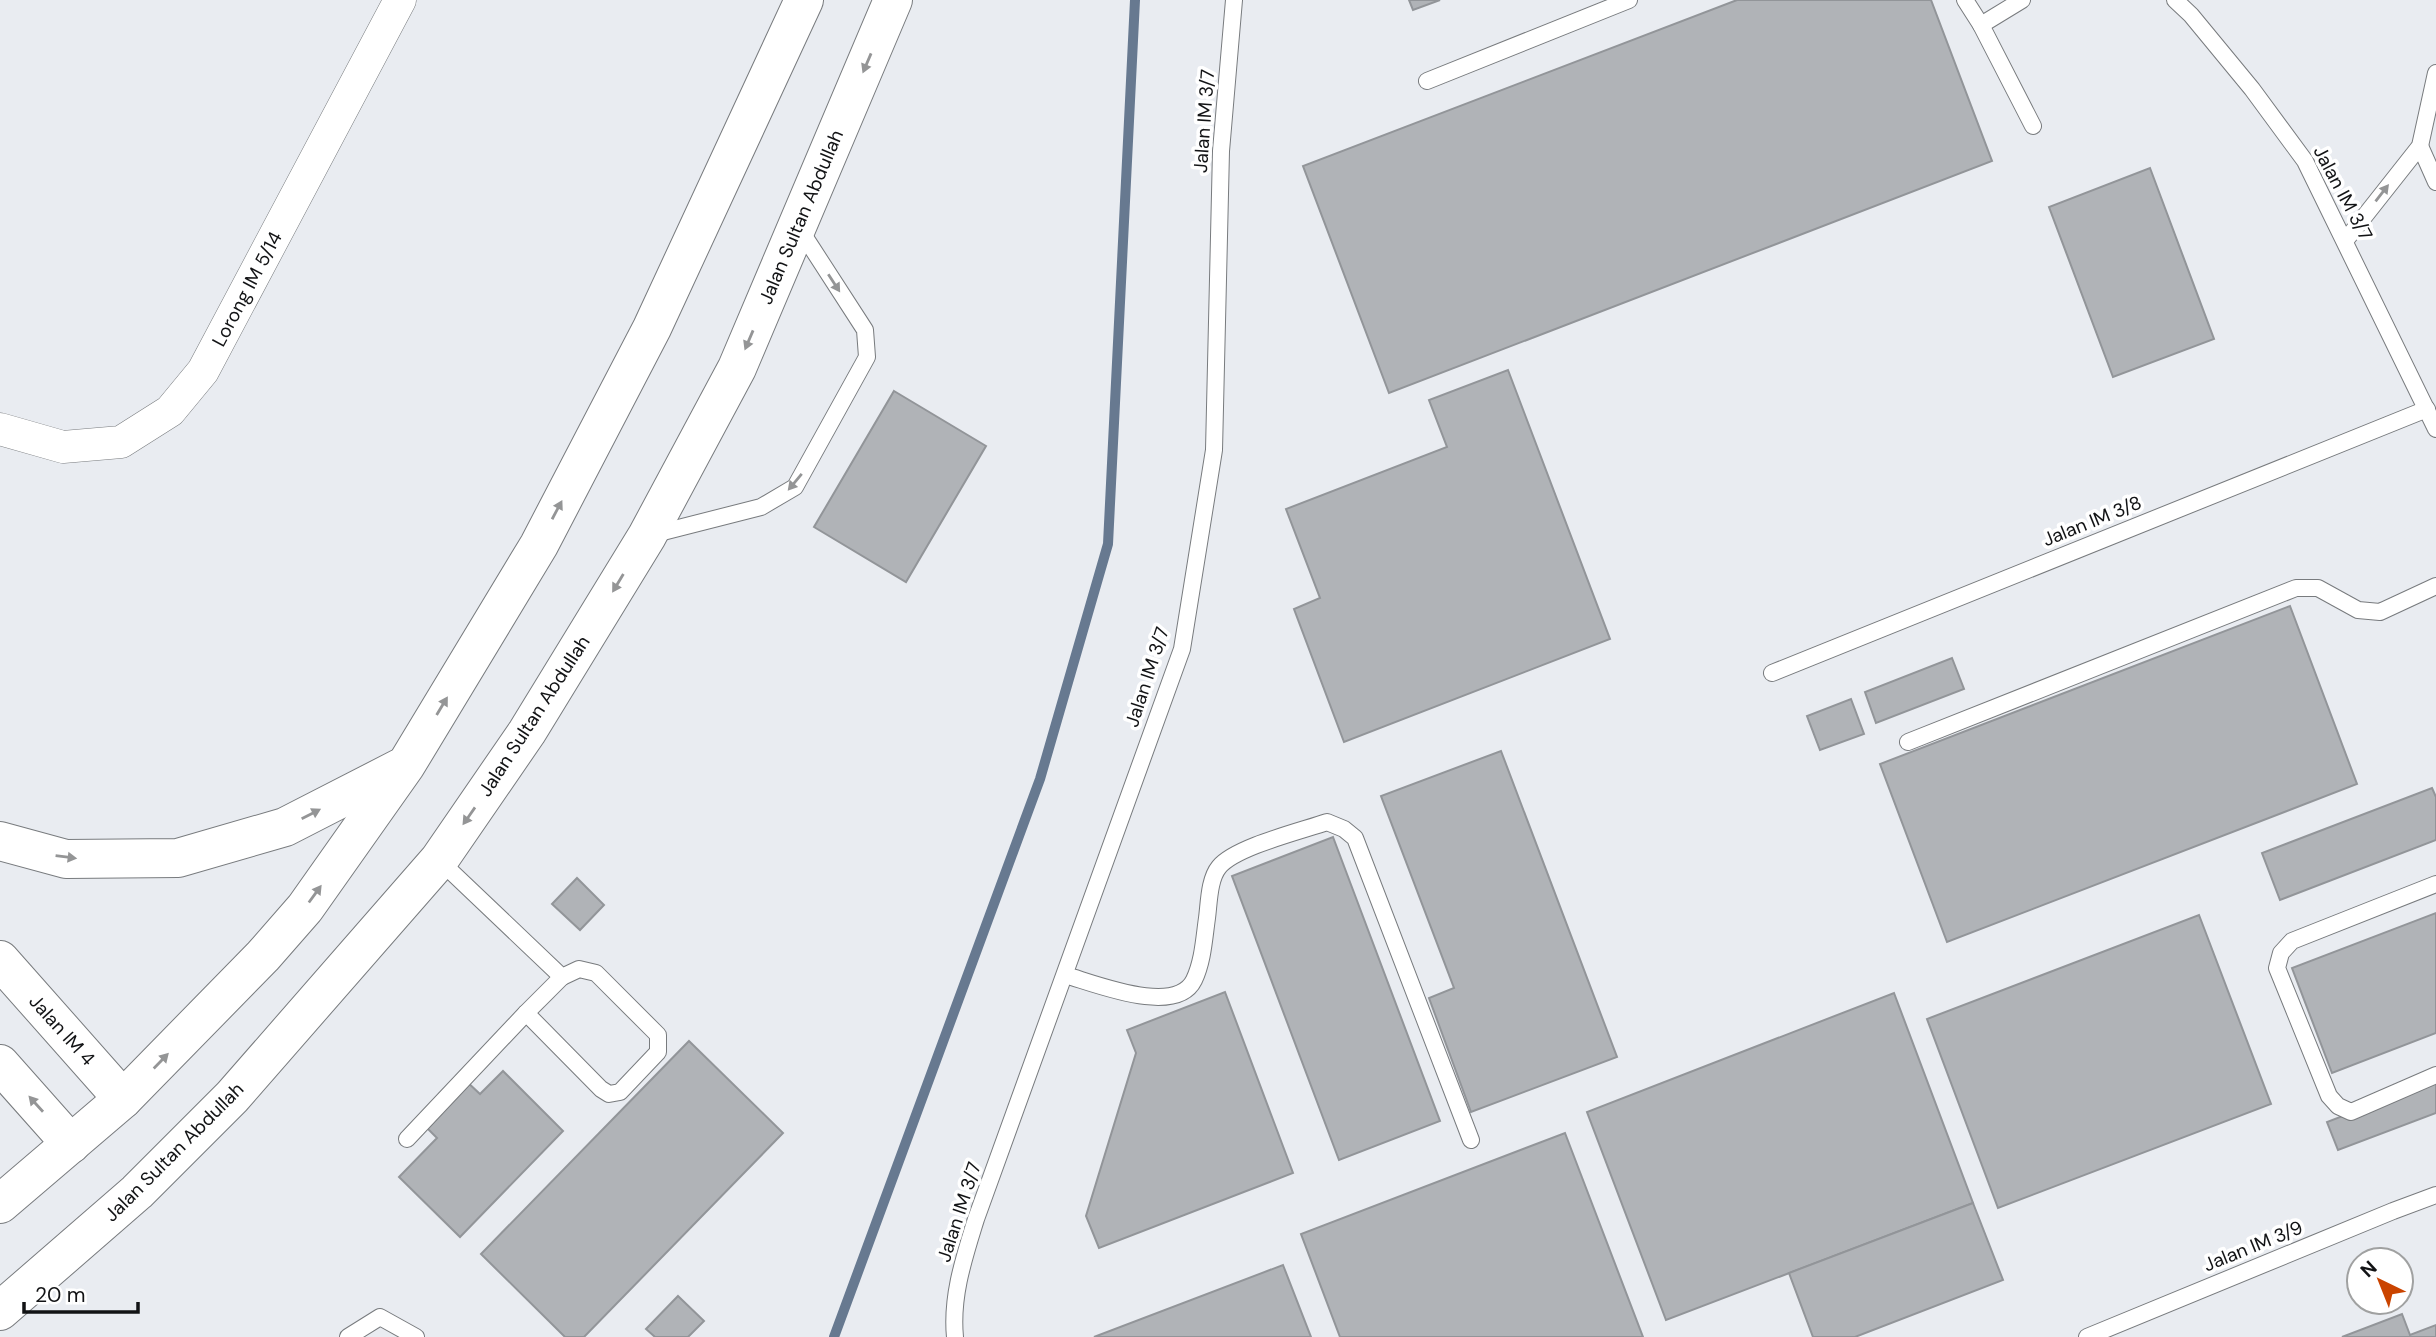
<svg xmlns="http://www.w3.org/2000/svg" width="2436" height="1337" viewBox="0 0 2436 1337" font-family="'DM Sans',sans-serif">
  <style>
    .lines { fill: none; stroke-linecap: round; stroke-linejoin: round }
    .stream { stroke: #677990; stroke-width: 10 }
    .building { fill: #b0b3b7; stroke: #929599; stroke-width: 2 }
    .lane-casing { stroke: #787b7e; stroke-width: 18 }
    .street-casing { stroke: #787b7e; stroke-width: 33 }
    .secondary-casing { stroke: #787b7e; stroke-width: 40 }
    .lane { stroke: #fff; stroke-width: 16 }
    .street { stroke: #fff; stroke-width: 32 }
    .secondary { stroke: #fff; stroke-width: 38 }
    .oneway { fill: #949596 }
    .labels { text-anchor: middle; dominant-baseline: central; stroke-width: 7; stroke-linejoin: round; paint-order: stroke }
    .street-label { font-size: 19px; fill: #121315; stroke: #fff }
  </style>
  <rect width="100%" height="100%" fill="#e9ecf1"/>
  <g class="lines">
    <!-- stream -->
    <polyline class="stream" points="834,1337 1040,779 1108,544 1135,0"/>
  </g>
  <!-- building -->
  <g class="building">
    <polygon points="1409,0 1440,0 1413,10"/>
    <polygon points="1737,0 1931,0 1992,161 1389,393 1303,166"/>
    <polygon points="2150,168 2214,339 2113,377 2049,207"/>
    <polygon points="1508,370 1610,639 1344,742 1294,609 1320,598 1286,509 1447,447 1429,400"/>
    <polygon points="894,391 986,446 906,582 814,527"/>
    <polygon points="2290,606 2357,784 1947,942 1880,764"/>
    <polygon points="1952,658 1964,689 1876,723 1865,692"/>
    <polygon points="1851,699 1864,734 1820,750 1807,716"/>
    <polygon points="1501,751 1617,1057 1471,1112 1429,998 1454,988 1381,796"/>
    <polygon points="2432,788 2436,797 2436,840 2280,900 2262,853"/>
    <polygon points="1333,837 1440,1121 1339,1160 1232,876"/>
    <polygon points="577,878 604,905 580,930 552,904"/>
    <polygon points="2436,913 2436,1033 2332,1073 2292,968"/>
    <polygon points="2199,915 2271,1104 1998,1208 1927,1019"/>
    <polygon points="1225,992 1293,1173 1099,1248 1086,1216 1136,1053 1127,1030"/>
    <polygon points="1894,993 1973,1203 1666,1320 1587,1112"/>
    <polygon points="689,1041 783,1133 584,1337 565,1337 481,1254"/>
    <polygon points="503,1071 563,1131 460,1237 399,1177 437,1138 423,1124 465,1080 480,1094"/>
    <polygon points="2436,1080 2436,1113 2338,1150 2327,1122"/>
    <polygon points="1565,1133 1643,1337 1340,1337 1301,1234"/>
    <polygon points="1973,1203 2003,1280 1855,1337 1813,1337 1789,1273"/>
    <polygon points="1283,1265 1311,1337 1094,1337"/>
    <polygon points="678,1296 704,1321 688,1337 655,1337 646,1329"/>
    <polygon points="2402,1314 2410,1335 2436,1325 2436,1337 2342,1337"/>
  </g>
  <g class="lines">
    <!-- lane casing -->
    <g class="lane-casing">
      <g id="lane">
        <polyline points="1965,0 1981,25 2033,126"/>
        <polyline points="2175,0 2191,15 2252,89 2305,161 2436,429"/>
        <polyline points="1981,25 2022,0"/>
        <polyline points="1427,81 1629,0"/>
        <polyline points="2420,146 2436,182"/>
        <polyline points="2345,241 2420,146 2436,73"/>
        <polyline points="651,535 761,507 795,487 867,357 865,330 799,228"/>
        <polyline points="1772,673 2427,409"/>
        <polyline points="1908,742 2296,588 2318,588 2358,610 2380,612 2436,586"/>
        <polyline points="2436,884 2292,941 2281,953 2277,968 2329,1096 2338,1106 2351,1112 2436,1075"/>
        <path d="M 1065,975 C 1094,983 1176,1017 1194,980 C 1203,961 1204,939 1207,918 C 1209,903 1209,879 1219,867 C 1235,847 1301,831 1327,822 L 1344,829 L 1355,838 L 1471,1140"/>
        <polyline points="526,1013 562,977"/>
        <polyline points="407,1139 526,1013 601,1089 609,1094 620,1092 658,1052 658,1035 596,973 579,969 562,977 439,860"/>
        <polyline points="348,1337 380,1317 416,1337"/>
        <path d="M 955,1337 C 951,1296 964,1258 976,1219 L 1182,649 L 1214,450 L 1221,151 L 1234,0"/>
        <polyline points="2087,1337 2393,1211 2436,1195"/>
      </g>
    </g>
    <!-- street casing -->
    <g class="street-casing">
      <polyline id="street" points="0,429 63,447 121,442 170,411 203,371 400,0"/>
    </g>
    <!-- secondary casing -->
    <g class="secondary-casing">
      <g id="secondary">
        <polyline points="0,841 66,859 178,858 285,827 400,768"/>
        <polyline points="0,960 123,1099"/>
        <polyline points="0,1064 71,1144"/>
        <polyline points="0,1204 123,1099 263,956 305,908 406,765 539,545 652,328 804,0"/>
        <polyline points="0,1311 137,1192 232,1097 439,860 527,732 647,536 737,368 893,0"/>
      </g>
    </g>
    <!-- lane -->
    <use href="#lane" class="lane"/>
    <!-- street -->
    <use href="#street" class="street"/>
    <!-- secondary -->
    <use href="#secondary" class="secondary"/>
  </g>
  <!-- one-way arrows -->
  <defs><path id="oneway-solid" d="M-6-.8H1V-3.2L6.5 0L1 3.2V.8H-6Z" transform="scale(1.75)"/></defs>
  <g class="oneway">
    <use href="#oneway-solid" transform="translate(867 63) rotate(113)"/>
    <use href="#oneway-solid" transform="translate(2382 193) rotate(-52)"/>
    <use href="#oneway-solid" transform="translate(834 283) rotate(57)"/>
    <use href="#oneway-solid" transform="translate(749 340) rotate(113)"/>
    <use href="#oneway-solid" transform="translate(795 482) rotate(130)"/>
    <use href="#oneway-solid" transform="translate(557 510) rotate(-62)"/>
    <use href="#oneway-solid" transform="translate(618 583) rotate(121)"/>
    <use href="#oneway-solid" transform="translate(442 706) rotate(-59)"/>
    <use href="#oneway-solid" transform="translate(311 814) rotate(-27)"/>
    <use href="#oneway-solid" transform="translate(469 816) rotate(125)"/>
    <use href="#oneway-solid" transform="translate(66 857) rotate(7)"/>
    <use href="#oneway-solid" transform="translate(315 894) rotate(-54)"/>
    <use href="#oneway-solid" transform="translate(161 1061) rotate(-46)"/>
    <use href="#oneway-solid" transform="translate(36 1104) rotate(-132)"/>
  </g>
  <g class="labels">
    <!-- street labels -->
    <g class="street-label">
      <text transform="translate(1204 121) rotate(-86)">Jalan IM 3/7</text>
      <text transform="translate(2343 193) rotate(62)">Jalan IM 3/7</text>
      <text transform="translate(801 217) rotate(-67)">Jalan Sultan Abdullah</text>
      <text transform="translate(247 289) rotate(-62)">Lorong IM 5/14</text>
      <text transform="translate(2092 521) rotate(-22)">Jalan IM 3/8</text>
      <text transform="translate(1147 677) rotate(-72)">Jalan IM 3/7</text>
      <text transform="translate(534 716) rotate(-57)">Jalan Sultan Abdullah</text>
      <text transform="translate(62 1030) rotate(48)">Jalan IM 4</text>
      <text transform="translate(174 1152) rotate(-45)">Jalan Sultan Abdullah</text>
      <text transform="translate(959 1212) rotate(-72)">Jalan IM 3/7</text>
      <text transform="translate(2253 1246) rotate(-22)">Jalan IM 3/9</text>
    </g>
  </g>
  <!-- north arrow -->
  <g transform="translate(2380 1281) rotate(317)"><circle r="33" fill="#ffffff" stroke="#a0a1a1" stroke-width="2"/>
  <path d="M0-5L12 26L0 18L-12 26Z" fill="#ca4400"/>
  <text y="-10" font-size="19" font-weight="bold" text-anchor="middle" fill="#121315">N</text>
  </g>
  <!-- scale -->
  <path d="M24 1302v10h114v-10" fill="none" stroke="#121315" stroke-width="3.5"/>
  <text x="35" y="1302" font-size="21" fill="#121315" stroke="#ffffff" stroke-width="5" paint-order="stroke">20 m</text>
</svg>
